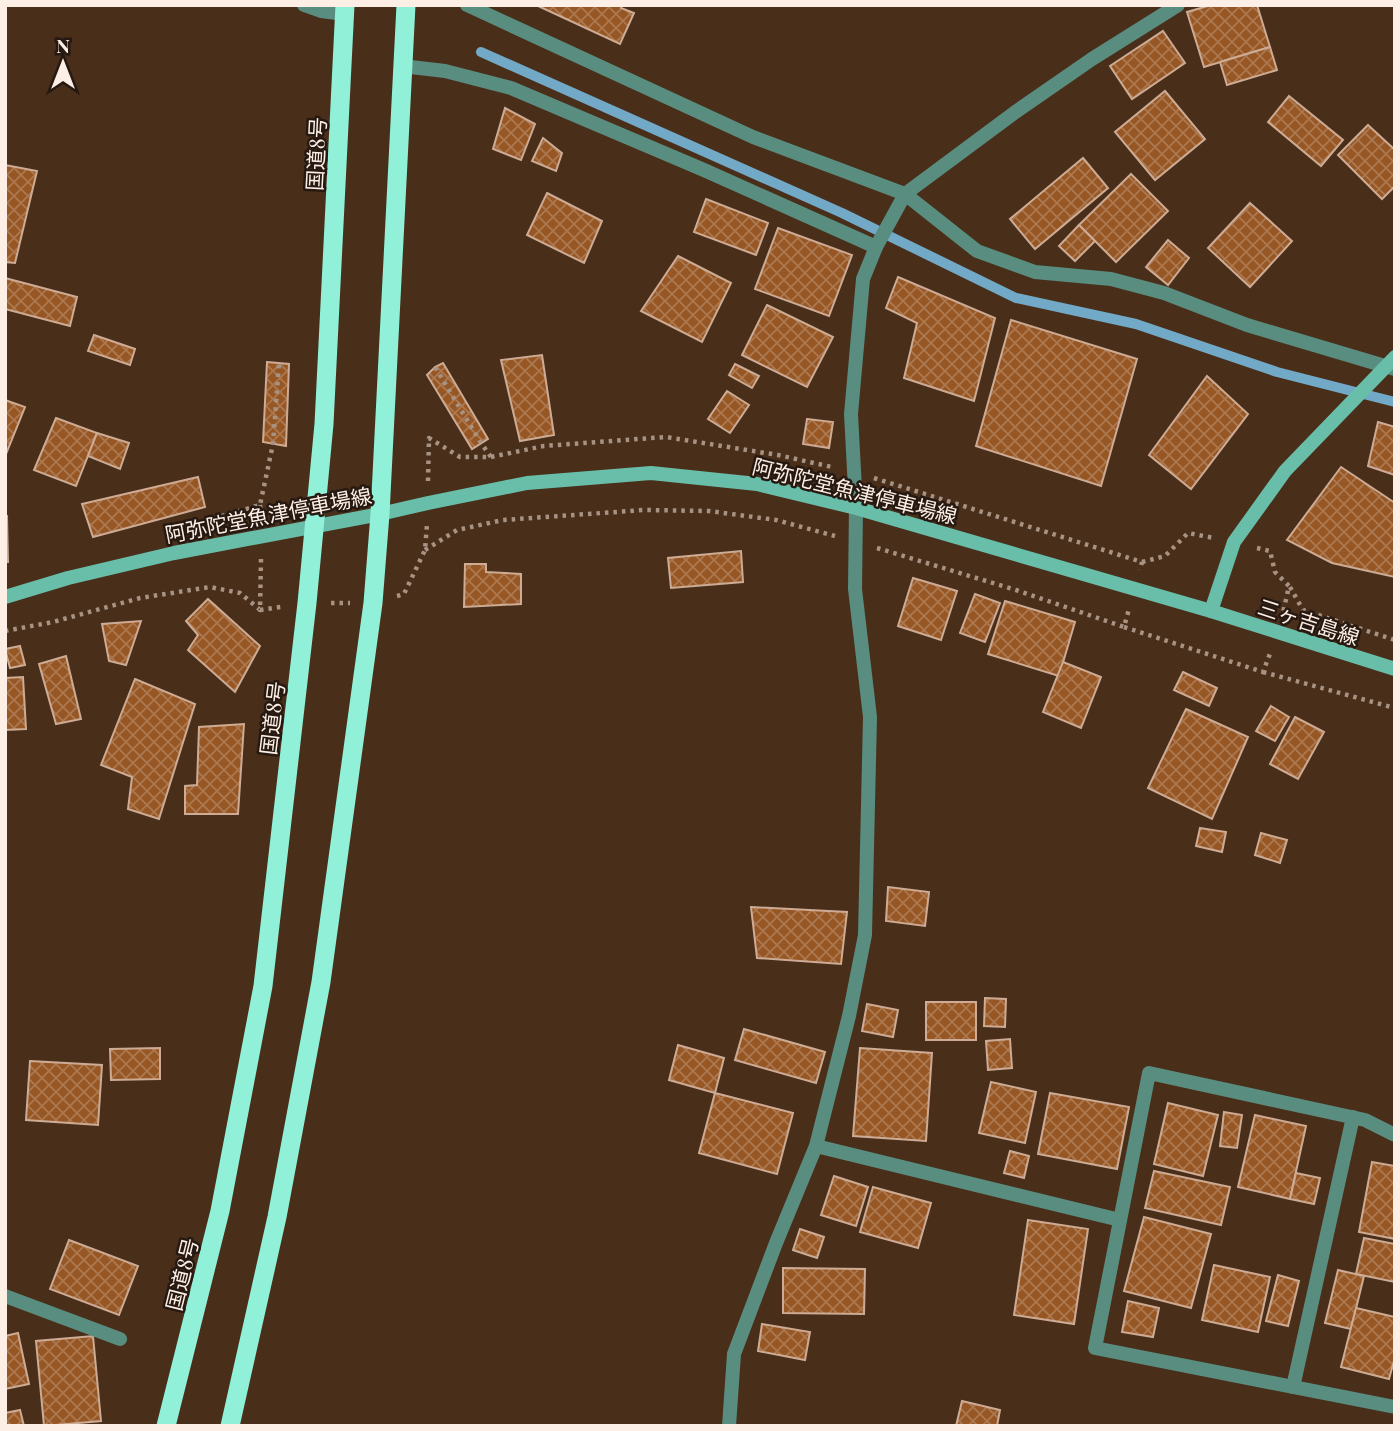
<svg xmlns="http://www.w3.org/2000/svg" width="1400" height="1431" viewBox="0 0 1400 1431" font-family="'Playfair Display','Noto Sans JP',serif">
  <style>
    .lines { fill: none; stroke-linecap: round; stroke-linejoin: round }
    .stream { stroke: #71a9c6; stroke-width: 10 }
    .building { fill: url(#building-cross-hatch); stroke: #cdab94; stroke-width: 2 }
    .path { stroke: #a79384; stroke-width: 4.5; stroke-dasharray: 3.5 5; stroke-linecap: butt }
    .minor { stroke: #598d7f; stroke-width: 14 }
    .secondary { stroke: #68bea8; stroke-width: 14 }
    .trunk { stroke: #91f0d8; stroke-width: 19 }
    .labels { text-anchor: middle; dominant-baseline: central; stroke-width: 5; stroke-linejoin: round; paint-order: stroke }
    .street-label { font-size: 21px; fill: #fdefe5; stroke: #261911 }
  </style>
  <defs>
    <pattern id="building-cross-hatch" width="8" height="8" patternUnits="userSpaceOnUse" patternTransform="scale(1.75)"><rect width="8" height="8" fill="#975725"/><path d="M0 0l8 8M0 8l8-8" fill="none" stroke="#ac784f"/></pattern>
  </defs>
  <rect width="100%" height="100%" fill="#492e1a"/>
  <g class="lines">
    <!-- stream -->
    <polyline class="stream" points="481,52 842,213 1016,298 1136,324 1277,372 1395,402"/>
  </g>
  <!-- building -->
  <g class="building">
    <polygon points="536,5 622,5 621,8 634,13 620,44"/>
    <polygon points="1211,5 1257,5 1270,47 1204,67 1187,12"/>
    <polygon points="1163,31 1185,63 1132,99 1110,66"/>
    <polygon points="1270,47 1277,70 1227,85 1220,62"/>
    <polygon points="1165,91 1205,139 1155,180 1115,132"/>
    <polygon points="1289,96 1343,140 1321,166 1268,122"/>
    <polygon points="505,108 535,124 521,160 493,149"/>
    <polygon points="1368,125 1395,150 1395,186 1382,199 1338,155"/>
    <polygon points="543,138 562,153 556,171 532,161"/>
    <polygon points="1083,158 1108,188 1035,249 1010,219"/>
    <polygon points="5,165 37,171 15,263 5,262"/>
    <polygon points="1131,174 1168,211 1116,262 1079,225"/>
    <polygon points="547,193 602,221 584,263 527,235"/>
    <polygon points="706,199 768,223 756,255 694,232"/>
    <polygon points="1250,203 1292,241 1250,287 1208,248"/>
    <polygon points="1079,225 1095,241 1075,261 1059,246"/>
    <polygon points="778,228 852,255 829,316 755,289"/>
    <polygon points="1168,240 1189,258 1168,285 1146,267"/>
    <polygon points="678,256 731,283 702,342 641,311"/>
    <polygon points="898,277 995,318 974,401 904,378 917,323 886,308"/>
    <polygon points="5,278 77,297 70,326 5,309"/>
    <polygon points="767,305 833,337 807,387 742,355"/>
    <polygon points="1011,320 1137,359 1101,486 976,446"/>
    <polygon points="94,335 135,349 130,365 88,351"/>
    <polygon points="542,355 554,435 520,441 501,360"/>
    <polygon points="267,362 289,364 286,446 263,442"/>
    <polygon points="443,363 488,439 472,449 427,375 435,367"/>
    <polygon points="735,364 759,376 752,388 729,375"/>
    <polygon points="1207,376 1248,414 1191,489 1149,455"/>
    <polygon points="727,391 749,405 730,433 708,419"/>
    <polygon points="5,400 25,407 6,454 5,454"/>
    <polygon points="56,418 97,433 76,486 34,470"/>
    <polygon points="807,419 833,422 829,448 803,444"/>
    <polygon points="1378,422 1395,427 1395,475 1368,466"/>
    <polygon points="97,433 129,443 120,469 88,456"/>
    <polygon points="1341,467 1395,503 1395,577 1332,563 1287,540"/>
    <polygon points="198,477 205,507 93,537 82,504"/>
    <polygon points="5,516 7,516 8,562 5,562"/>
    <polygon points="741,551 743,582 671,588 668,558"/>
    <polygon points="465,564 486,564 486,572 521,574 521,604 464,607"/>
    <polygon points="913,578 957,591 941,640 898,626"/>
    <polygon points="975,594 1000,603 985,642 960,633"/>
    <polygon points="208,599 260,646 235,692 188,650 198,635 186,621"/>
    <polygon points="1005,601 1075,622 1059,676 988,654"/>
    <polygon points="141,621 126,665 109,661 102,624"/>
    <polygon points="20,646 25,665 10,668 5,649"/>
    <polygon points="66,656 81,719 56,724 39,664"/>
    <polygon points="1063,662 1101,677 1081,728 1043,712"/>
    <polygon points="1183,672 1217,688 1209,706 1174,690"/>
    <polygon points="23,677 26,729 5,730 5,678"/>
    <polygon points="135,679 195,704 159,819 128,809 132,777 101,765"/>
    <polygon points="1271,706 1289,717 1275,741 1256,731"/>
    <polygon points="1186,709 1248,737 1212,819 1148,788"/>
    <polygon points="1295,717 1324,732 1298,779 1270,764"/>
    <polygon points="244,724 238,814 185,814 185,786 197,785 199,727"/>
    <polygon points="1200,828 1226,832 1222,852 1196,846"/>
    <polygon points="1261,833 1287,840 1280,863 1255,855"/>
    <polygon points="888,887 929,892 925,926 886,921"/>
    <polygon points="751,907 847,912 841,964 757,958"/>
    <polygon points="985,998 1006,999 1005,1027 984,1026"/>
    <rect x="926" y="1002" width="50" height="38"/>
    <polygon points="867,1004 898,1010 893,1037 862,1031"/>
    <polygon points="744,1029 825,1052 816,1083 735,1060"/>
    <polygon points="1010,1039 1012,1068 988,1070 986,1041"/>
    <polygon points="678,1045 724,1058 715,1093 669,1080"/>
    <polygon points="160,1048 160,1079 111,1080 110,1049"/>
    <polygon points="860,1048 932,1053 926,1141 853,1136"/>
    <polygon points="30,1061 102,1065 98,1125 26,1120"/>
    <polygon points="991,1082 1036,1092 1025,1143 979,1133"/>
    <polygon points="715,1093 793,1113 777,1174 699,1153"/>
    <polygon points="1050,1093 1129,1107 1117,1169 1038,1154"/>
    <polygon points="1168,1103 1218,1115 1203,1176 1154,1164"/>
    <polygon points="1224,1112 1242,1115 1237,1148 1220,1146"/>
    <polygon points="1255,1115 1306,1126 1290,1199 1238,1187"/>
    <polygon points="1010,1151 1029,1156 1024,1178 1004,1173"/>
    <polygon points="1372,1162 1395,1166 1395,1239 1359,1232"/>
    <polygon points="1154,1171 1230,1187 1221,1225 1145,1208"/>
    <polygon points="1296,1173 1320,1178 1314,1204 1290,1199"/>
    <polygon points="834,1176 868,1187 856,1226 821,1215"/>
    <polygon points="873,1187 931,1203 918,1248 860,1232"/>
    <polygon points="1144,1217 1211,1234 1191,1308 1124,1291"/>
    <polygon points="1028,1220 1088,1229 1074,1324 1014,1315"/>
    <polygon points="800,1229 824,1237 817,1258 793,1250"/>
    <polygon points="1364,1238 1395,1244 1395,1282 1356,1274"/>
    <polygon points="69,1240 138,1266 119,1315 50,1289"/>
    <polygon points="1214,1265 1270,1277 1258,1332 1202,1320"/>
    <polygon points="783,1268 865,1269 864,1314 783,1313"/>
    <polygon points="1338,1270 1364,1276 1351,1329 1325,1323"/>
    <polygon points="1278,1275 1299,1281 1288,1326 1266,1321"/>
    <polygon points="1128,1301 1159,1308 1153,1337 1122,1332"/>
    <polygon points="1356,1308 1395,1317 1395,1357 1389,1379 1341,1367"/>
    <polygon points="762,1324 810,1332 805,1360 758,1351"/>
    <polygon points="18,1333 29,1384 5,1389 5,1336"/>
    <polygon points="93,1336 101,1421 44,1426 36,1341"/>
    <polygon points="962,1401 1000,1410 997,1426 956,1426"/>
    <polygon points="20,1410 24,1426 5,1426 5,1413"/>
  </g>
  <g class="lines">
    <!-- path -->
    <g class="path">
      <polyline points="491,457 544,446 666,437 778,455 832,467"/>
      <polyline points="874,478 1142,562 1140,570"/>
      <polyline points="428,481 429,438 460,457 491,457 481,443 435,367"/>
      <polyline points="260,505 261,515"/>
      <polyline points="205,521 260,505 273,444 279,363"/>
      <polyline points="877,548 1016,590 1124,627 1129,609"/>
      <polyline points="1257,548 1270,551 1275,572 1289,586 1283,613"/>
      <polyline points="425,550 457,530 503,520 644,510 709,511 776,520 835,536"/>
      <polyline points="261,559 260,610 281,607"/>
      <polyline points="1142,562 1165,556 1188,533 1214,538"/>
      <polyline points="1290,587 1303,610 1395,640"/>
      <polyline points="397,596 404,594 425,550 427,524"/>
      <polyline points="331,603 350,603"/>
      <polyline points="1124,627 1263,672 1271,651"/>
      <polyline points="5,631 53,622 140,598 210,587 240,593 259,609"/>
      <polyline points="1263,672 1395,708"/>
    </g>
    <!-- minor -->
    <g class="minor">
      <polyline points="304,5 321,11 345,14"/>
      <polyline points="467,5 753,137 905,194 977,251 1035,272 1111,279 1164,293 1247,325 1395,369"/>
      <polyline points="402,66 445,71 511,88 704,170 876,247 863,279 851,414 856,508 855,589 870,717 865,935 849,1016 816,1146 776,1243 734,1354 729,1426"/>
      <polyline points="876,247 905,194 1014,113 1092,59 1178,5"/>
      <polyline points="1395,1135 1365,1120 1149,1073 1095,1348 1395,1407"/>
      <polyline points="816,1146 1120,1220"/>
      <polyline points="5,1296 120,1339"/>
      <polyline points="1293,1387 1353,1117"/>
    </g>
    <!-- secondary -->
    <g class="secondary">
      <polyline points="5,597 68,578 174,553 380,514 428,503 527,483 651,473 757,484 856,508 1211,611 1395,669"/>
      <polyline points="1211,611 1234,542 1285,471 1395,357"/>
    </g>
    <!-- trunk -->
    <g class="trunk">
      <polyline points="166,1426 220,1211 263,986 307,603 324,424 345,5"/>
      <polyline points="230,1426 277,1217 321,982 373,603 380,514 406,5"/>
    </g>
  </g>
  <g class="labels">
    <!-- street labels -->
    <g class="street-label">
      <text transform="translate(315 154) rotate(-87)">国道8号</text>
      <text transform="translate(855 490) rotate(14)">阿弥陀堂魚津停車場線</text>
      <text transform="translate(268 514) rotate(-11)">阿弥陀堂魚津停車場線</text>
      <text transform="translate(1309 621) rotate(18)">三ヶ吉島線</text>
      <text transform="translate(271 718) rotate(-83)">国道8号</text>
      <text transform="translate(181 1274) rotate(-76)">国道8号</text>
    </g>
  </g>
  <!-- border -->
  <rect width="1400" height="1431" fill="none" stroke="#fdefe5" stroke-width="14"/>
  <!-- north arrow -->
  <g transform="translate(63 63)" stroke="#261911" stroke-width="5" paint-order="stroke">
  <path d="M0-5L12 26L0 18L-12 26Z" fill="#fdefe5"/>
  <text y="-10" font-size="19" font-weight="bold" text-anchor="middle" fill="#fdefe5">N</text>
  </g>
</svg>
